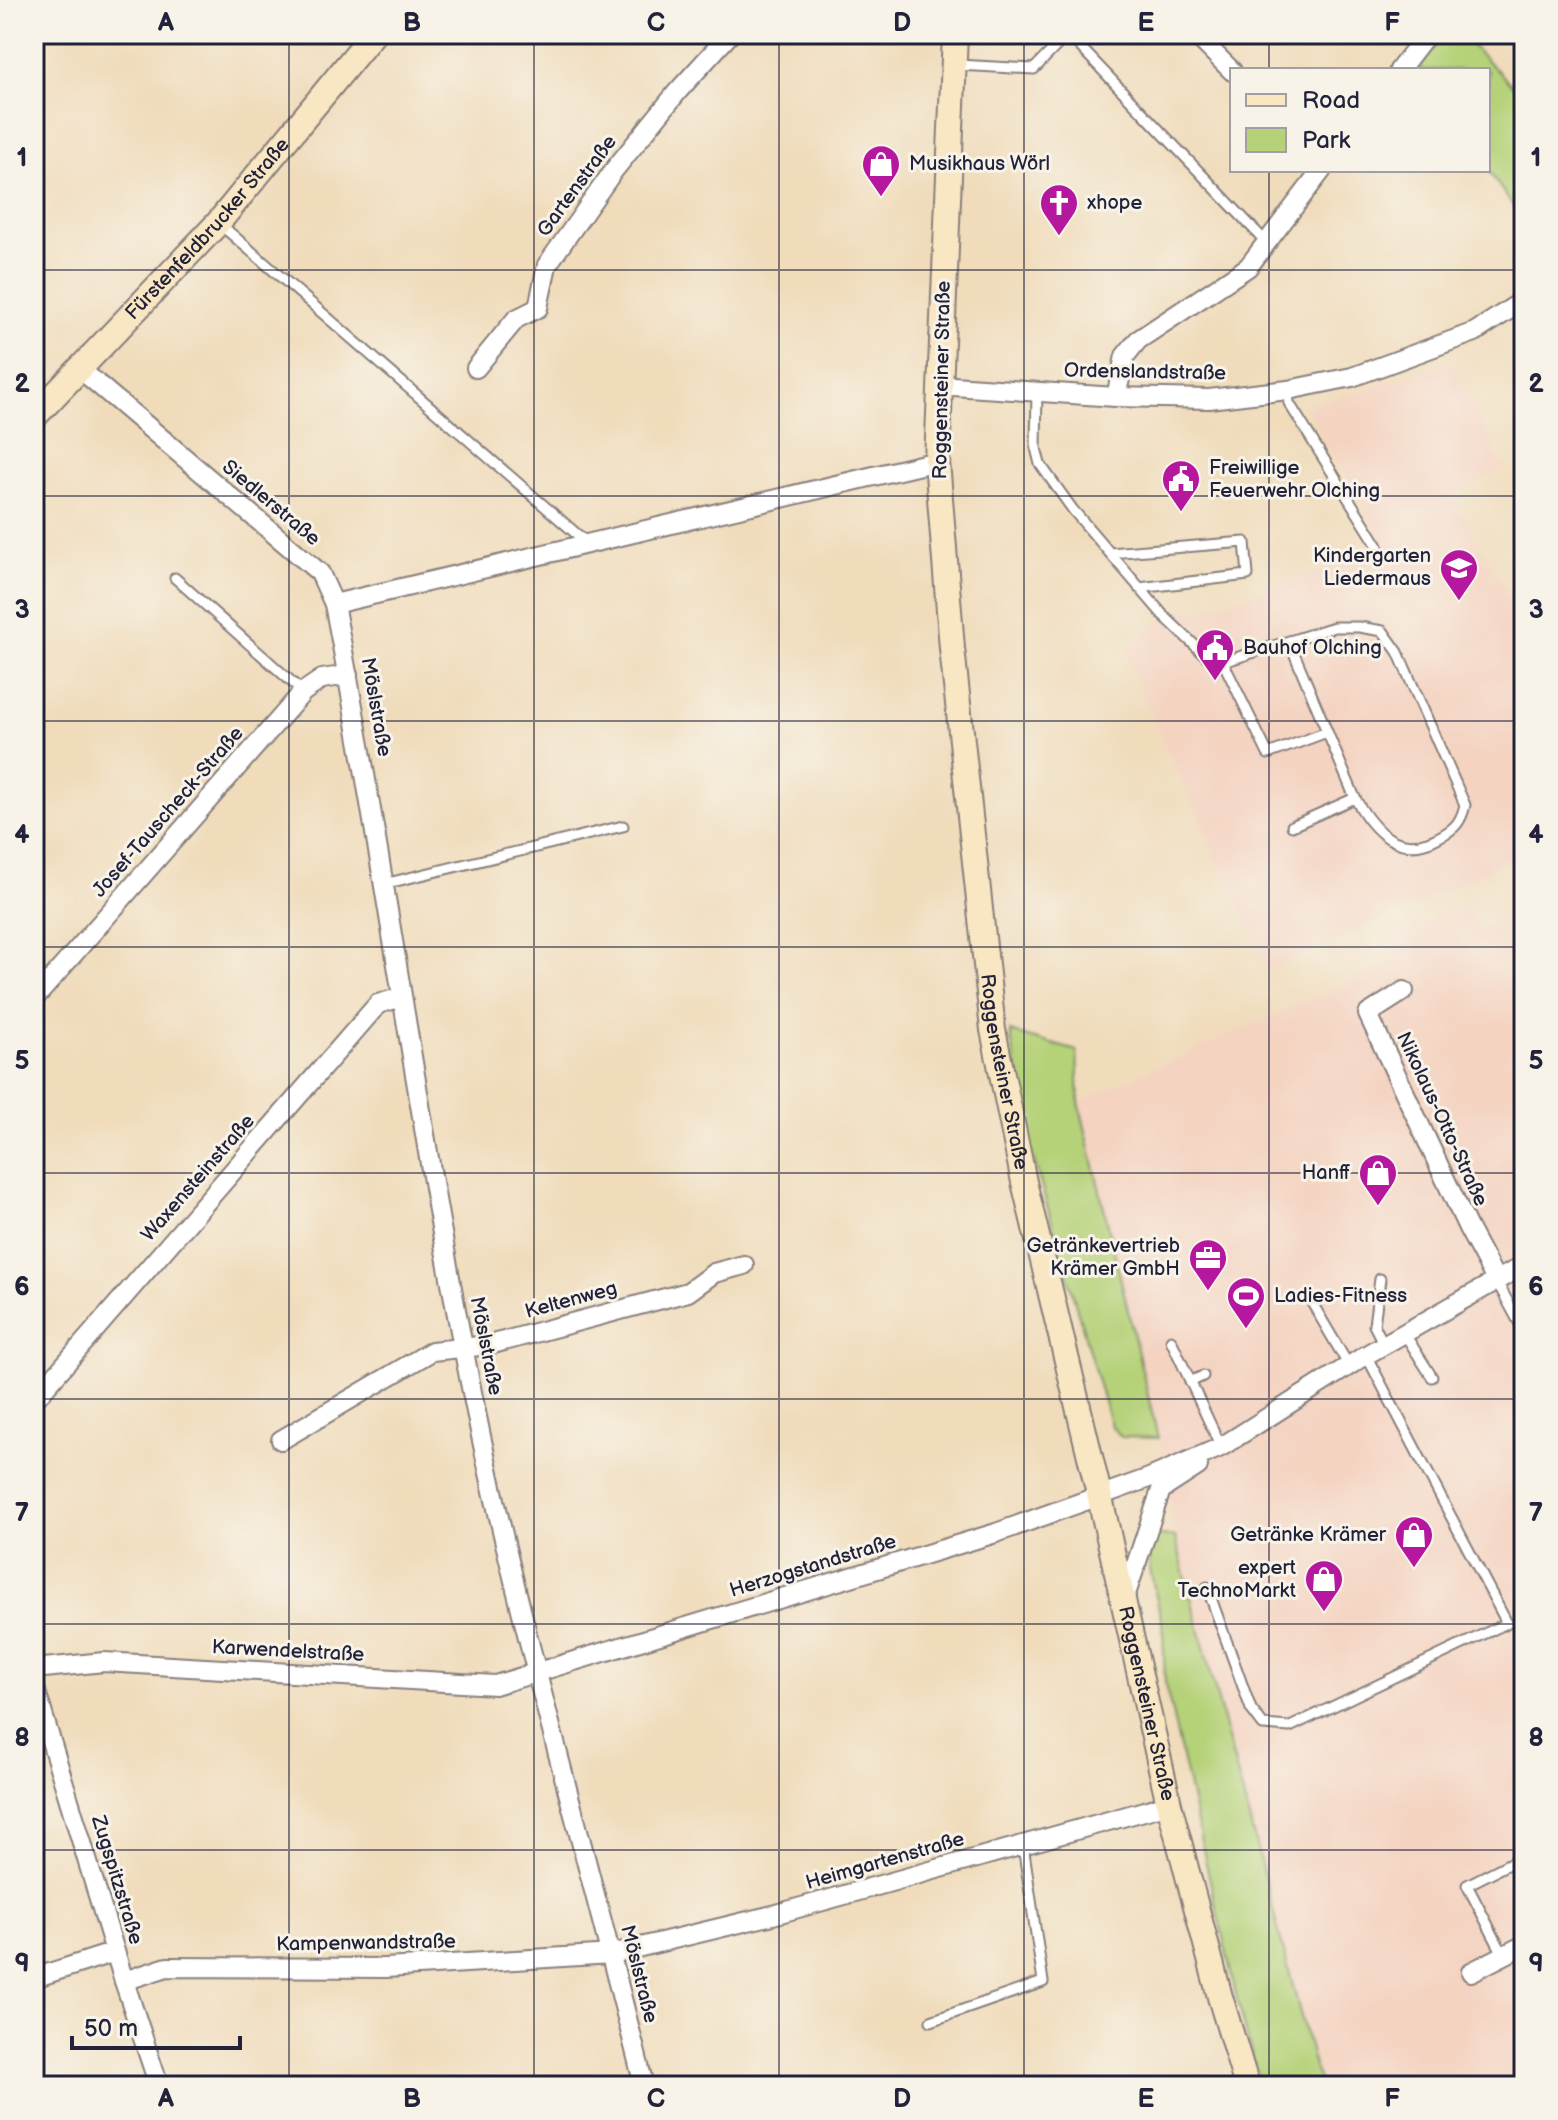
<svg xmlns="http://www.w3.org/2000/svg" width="1558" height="2120" viewBox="0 0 1558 2120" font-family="'Balsamiq Sans',sans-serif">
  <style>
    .built { fill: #f4d3c1 }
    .green { fill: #b5d279; stroke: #6c7a5a; stroke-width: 2 }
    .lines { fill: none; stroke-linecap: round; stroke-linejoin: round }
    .lane-casing { stroke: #897f7b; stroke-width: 13 }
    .street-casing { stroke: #897f7b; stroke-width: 22 }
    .secondary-casing { stroke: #897f7b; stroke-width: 28 }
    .lane { stroke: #fff; stroke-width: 9 }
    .street { stroke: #fff; stroke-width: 18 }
    .secondary { stroke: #f9e7c3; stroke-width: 24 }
    .grid { fill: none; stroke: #22223b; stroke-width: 2; stroke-opacity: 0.55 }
    .labels { text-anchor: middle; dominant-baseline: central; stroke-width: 6; stroke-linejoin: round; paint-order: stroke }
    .poi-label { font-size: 20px; fill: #22223b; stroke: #f7f3e8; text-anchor: start }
    .street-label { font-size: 20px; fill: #22223b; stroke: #f7f3e8 }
    .neatline { fill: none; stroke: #22223b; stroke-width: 3 }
    .grid-label { font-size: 26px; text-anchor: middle; font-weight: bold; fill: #22223b }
  </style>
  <rect width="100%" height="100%" fill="#f7f3e8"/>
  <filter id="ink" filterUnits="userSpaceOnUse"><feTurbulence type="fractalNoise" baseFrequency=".0125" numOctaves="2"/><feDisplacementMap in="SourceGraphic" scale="16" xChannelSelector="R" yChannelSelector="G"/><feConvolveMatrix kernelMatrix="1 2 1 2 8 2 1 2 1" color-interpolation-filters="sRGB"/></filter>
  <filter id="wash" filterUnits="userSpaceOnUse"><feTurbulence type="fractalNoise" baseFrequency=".006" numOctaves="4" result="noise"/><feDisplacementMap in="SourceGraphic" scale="32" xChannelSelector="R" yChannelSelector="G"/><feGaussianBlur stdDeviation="1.8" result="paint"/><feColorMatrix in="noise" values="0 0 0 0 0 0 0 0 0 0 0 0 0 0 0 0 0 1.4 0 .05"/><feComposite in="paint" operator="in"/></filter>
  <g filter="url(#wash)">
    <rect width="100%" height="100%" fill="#f0dcbb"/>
    <!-- built -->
    <g class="built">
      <polygon points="1451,360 1504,469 1451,494 1524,622 1524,854 1269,971 1148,707 1126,653 1172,609 1204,610 1369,555 1387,553 1378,532 1304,406 1368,389"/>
      <polygon points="1468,905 1478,930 1524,909 1524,2086 1321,2086 1315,2070 1175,1537 1158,1438 1079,1102 1396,961 1389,938"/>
    </g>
    <!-- green -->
    <g class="green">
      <polygon points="1445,34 1460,34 1524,97 1524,222 1488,170 1488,70 1417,70"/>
      <polygon points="1010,1032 1077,1051 1079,1102 1158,1438 1121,1437 1111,1426 1030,1147"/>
      <polygon points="1155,1536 1175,1537 1315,2070 1321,2086 1260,2086 1236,1995 1165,1682 1163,1627 1149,1565 1149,1541"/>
    </g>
  </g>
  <g filter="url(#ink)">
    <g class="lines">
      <!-- lane casing -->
      <g class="lane-casing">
        <g id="lane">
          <polyline points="957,65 1034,69 1068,34 1266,242"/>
          <polyline points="221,225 587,543"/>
          <polyline points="1288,390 1289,403 1378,546"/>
          <path d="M 1037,391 L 1036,448 L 1040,464 L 1073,510 L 1163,615 L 1206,656 L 1223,662 L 1334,627 L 1359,627 L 1383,631 L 1398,652 L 1465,805 C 1461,822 1455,829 1439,837 C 1399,859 1373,831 1355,798"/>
          <polyline points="1110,553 1245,542 1248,575 1139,588"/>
          <polyline points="175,578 303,692"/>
          <polyline points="1289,641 1355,798 1292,826"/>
          <polyline points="1223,662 1268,754 1327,732"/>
          <polyline points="384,884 623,826"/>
          <polyline points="1380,1279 1374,1325 1384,1345"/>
          <polyline points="1496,1280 1521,1326"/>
          <polyline points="1308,1296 1349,1366"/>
          <polyline points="1404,1333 1432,1377"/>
          <polyline points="1171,1340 1221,1447"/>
          <polyline points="1190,1382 1203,1376"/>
          <polyline points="1207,1587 1251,1709 1263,1725 1290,1727 1507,1623 1366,1355"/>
          <polyline points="1504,1956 1467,1885 1524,1856"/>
          <polyline points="931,2021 1043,1982 1023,1845"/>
        </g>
      </g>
      <!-- street casing -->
      <g class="street-casing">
        <g id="street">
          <polyline points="1195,34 1232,71"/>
          <polyline points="1399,70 1427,34"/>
          <polyline points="476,368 516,319 538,308 547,265 614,170 678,91 730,34"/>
          <path d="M 80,369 L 320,573 L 334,604 C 388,880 423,1160 481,1436 C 527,1654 591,1869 644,2086"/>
          <polyline points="938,385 1116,397 1209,399 1288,390 1352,377 1475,332 1524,300"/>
          <polyline points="1116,397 1125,356 1138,340 1248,267 1322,170"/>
          <polyline points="334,604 937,461"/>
          <polyline points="1404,991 1368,1014 1468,1228 1496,1280"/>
          <polyline points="34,999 303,692 322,679 348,675"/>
          <polyline points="34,1400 378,1004 402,997"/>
          <polyline points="281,1440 432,1351 489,1345 688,1292 714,1273 744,1265"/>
          <polyline points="1124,1600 1161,1490 1198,1466"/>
          <polyline points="34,1669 104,1662 495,1685 996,1533 1149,1478 1221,1447 1366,1355 1524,1265"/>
          <polyline points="34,1685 124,1981 159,2086"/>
          <polyline points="1471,1972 1524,1945"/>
          <polyline points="34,1978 115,1952"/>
          <polyline points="124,1981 167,1967 386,1968 612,1954 773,1915 1169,1804"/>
        </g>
      </g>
      <!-- secondary casing -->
      <g class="secondary-casing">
        <g id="secondary">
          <path id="s1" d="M 955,34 L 937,461 L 952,648 L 993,1030 L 1024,1182 L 1100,1498 L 1169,1804 L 1220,1997 L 1247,2086"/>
          <path id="s2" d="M 34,417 L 218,223 L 373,34"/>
        </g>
      </g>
      <!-- lane -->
      <use href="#lane" class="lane"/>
      <!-- street -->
      <use href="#street" class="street"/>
      <!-- secondary -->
      <use href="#secondary" class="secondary"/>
    </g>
  </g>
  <!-- grid -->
  <path class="grid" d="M 289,34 L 289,2086M 534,34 L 534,2086M 779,34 L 779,2086M 1024,34 L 1024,2086M 1269,34 L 1269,70M 1269,170 L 1269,2086M 34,270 L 1524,270M 34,496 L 1524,496M 34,721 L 1524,721M 34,947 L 1524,947M 34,1173 L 1524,1173M 34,1399 L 1524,1399M 34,1624 L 1524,1624M 34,1850 L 1524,1850"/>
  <!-- icons -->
  <defs>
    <g id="shop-pin" transform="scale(2)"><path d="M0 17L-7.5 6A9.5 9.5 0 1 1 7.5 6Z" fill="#b5179e" stroke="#f7f3e8"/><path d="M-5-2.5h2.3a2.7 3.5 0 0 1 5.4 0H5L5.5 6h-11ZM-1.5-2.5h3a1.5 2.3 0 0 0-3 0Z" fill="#fff"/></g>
    <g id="church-pin" transform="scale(2)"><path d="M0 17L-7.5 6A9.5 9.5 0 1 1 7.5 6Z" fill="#b5179e" stroke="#f7f3e8"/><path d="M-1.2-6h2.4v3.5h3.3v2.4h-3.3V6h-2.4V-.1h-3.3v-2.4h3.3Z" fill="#fff"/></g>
    <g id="civic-pin" transform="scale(2)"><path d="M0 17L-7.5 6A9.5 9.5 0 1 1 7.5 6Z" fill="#b5179e" stroke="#f7f3e8"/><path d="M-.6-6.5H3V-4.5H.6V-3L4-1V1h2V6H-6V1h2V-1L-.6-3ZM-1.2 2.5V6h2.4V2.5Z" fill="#fff"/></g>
    <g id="school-pin" transform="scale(2)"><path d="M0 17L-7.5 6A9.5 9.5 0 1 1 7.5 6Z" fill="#b5179e" stroke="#f7f3e8"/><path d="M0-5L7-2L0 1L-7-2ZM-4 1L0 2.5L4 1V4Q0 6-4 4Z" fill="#fff"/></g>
    <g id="office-pin" transform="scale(2)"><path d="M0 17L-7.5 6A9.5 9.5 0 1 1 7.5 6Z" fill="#b5179e" stroke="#f7f3e8"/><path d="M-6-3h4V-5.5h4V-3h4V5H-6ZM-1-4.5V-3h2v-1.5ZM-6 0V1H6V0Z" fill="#fff"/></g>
    <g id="stadium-pin" transform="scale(2)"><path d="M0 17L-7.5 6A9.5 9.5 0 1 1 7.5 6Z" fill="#b5179e" stroke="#f7f3e8"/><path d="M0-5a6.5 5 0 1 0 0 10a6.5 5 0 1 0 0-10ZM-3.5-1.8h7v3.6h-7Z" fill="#fff"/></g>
  </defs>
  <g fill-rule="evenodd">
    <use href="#shop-pin" x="881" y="164"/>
    <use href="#church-pin" x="1059" y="203"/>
    <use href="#civic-pin" x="1181" y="479"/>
    <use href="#school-pin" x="1459" y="568"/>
    <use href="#civic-pin" x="1215" y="648"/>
    <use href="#shop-pin" x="1378" y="1173"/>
    <use href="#office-pin" x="1208" y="1258"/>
    <use href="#stadium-pin" x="1246" y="1296"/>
    <use href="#shop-pin" x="1414" y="1535"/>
    <use href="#shop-pin" x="1324" y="1579"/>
  </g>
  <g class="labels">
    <!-- poi labels -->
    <g class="poi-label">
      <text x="909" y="164">Musikhaus Wörl</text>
      <text x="1087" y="203">xhope</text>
      <text x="1209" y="468">Freiwillige<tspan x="1209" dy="23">Feuerwehr Olching</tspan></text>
      <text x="1431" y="556" text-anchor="end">Kindergarten<tspan x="1431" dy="23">Liedermaus</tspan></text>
      <text x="1243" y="648">Bauhof Olching</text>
      <text x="1350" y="1173" text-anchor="end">Hanff</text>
      <text x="1180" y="1246" text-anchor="end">Getränkevertrieb<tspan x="1180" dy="23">Krämer GmbH</tspan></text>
      <text x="1274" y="1296">Ladies-Fitness</text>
      <text x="1386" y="1535" text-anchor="end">Getränke Krämer</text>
      <text x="1296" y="1568" text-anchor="end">expert<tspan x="1296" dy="23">TechnoMarkt</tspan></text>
    </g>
    <!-- street labels -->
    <g class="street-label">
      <text transform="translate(577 186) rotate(-54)">Gartenstraße</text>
      <text stroke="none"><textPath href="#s2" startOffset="256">Fürstenfeldbrucker Straße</textPath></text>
      <text transform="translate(1145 372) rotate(1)">Ordenslandstraße</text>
      <text transform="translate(942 380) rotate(-89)">Roggensteiner Straße</text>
      <text transform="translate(271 503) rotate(40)">Siedlerstraße</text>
      <text transform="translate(376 707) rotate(80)">Möslstraße</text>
      <text transform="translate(168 812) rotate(-49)">Josef-Tauscheck-Straße</text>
      <text stroke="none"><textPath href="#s1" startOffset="1042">Roggensteiner Straße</textPath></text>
      <text transform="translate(1442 1119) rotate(65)">Nikolaus-Otto-Straße</text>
      <text transform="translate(198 1178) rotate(-49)">Waxensteinstraße</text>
      <text transform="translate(571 1300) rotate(-15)">Keltenweg</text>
      <text transform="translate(486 1346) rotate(79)">Möslstraße</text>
      <text transform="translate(813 1566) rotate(-17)">Herzogstandstraße</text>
      <text transform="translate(288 1651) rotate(3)">Karwendelstraße</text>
      <text stroke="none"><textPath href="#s1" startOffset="1690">Roggensteiner Straße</textPath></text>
      <text transform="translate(885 1861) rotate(-16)">Heimgartenstraße</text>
      <text transform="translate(117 1880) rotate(73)">Zugspitzstraße</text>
      <text transform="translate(366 1943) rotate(-1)">Kampenwandstraße</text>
      <text transform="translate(639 1974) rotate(76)">Möslstraße</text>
    </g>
  </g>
  <!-- margin -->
  <rect width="1558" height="2120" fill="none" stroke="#f7f3e8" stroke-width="88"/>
  <!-- legend -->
  <rect x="1230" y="68" width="260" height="104" fill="#f7f3e8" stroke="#a29fa3" stroke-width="2"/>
  <rect x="1246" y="94" width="40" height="12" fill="#f9e7c3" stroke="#a29fa3" stroke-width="2"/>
  <text x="1302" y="108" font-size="24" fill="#22223b">Road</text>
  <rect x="1246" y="128" width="40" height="24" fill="#b5d279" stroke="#a29fa3" stroke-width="2"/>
  <text x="1302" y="148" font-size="24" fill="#22223b">Park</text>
  <!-- scale -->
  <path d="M72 2036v12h168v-12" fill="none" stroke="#22223b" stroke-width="4"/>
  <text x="84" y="2036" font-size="24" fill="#22223b" stroke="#f7f3e8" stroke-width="6" paint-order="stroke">50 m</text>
  <rect x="44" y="44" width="1470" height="2032" class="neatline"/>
  <g class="grid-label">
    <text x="166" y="31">A</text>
    <text x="412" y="31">B</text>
    <text x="656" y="31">C</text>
    <text x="902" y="31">D</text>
    <text x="1146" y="31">E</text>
    <text x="1392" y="31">F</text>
    <text x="22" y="166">1</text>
    <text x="1536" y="166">1</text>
    <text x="22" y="392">2</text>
    <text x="1536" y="392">2</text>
    <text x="22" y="618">3</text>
    <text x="1536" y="618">3</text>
    <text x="22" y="843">4</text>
    <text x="1536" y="843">4</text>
    <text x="22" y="1069">5</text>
    <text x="1536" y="1069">5</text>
    <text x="22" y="1295">6</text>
    <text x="1536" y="1295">6</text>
    <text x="22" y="1521">7</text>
    <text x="1536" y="1521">7</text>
    <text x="22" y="1746">8</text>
    <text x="1536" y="1746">8</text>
    <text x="22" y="1972">9</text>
    <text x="1536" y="1972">9</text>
    <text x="166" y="2107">A</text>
    <text x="412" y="2107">B</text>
    <text x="656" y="2107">C</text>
    <text x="902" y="2107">D</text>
    <text x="1146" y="2107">E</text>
    <text x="1392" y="2107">F</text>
  </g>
</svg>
